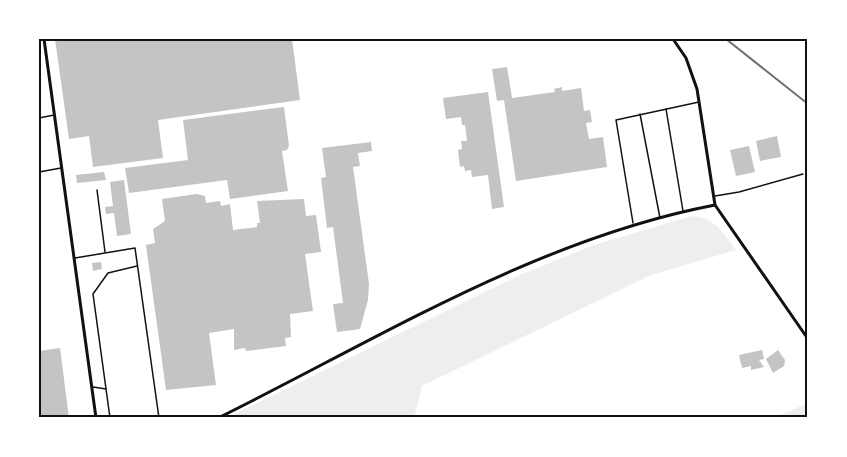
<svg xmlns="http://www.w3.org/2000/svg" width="847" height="457" viewBox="0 0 847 457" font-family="'Open Sans',sans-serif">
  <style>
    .green { fill: #eee }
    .building { fill: #c4c4c4 }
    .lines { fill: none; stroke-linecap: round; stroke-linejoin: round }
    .service { stroke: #111; stroke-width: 1.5 }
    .minor { stroke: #111; stroke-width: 3 }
    .rail { stroke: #707070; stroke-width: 2 }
    .neatline { fill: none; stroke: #111; stroke-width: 2 }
  </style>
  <rect width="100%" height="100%" fill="#fff"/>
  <!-- green -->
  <g class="green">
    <path d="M 692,216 C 716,218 722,232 736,250 L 651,275 L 422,386 L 414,418 L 226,418 L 520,275 L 594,245 Z"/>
    <polygon points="808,403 808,418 774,418"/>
  </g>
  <!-- building -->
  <g class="building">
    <polygon points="55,39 292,39 300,100 158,120 163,158 93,167 89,136 69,139"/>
    <polygon points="507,67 512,98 555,92 554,89 562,87 562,91 581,88 584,111 590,110 592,122 586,123 589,139 603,137 607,167 516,181 504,100 497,101 492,69"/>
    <polygon points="488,92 504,207 492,209 488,175 472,177 471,170 465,171 464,166 460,167 458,150 462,149 461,141 467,141 465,125 462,125 461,117 446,119 443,98"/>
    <polygon points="284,107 289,146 287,150 282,151 288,191 230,199 227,180 129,193 125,168 188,160 183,120"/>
    <polygon points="777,136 781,157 760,161 756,141"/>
    <polygon points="371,142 372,151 358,153 360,166 353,167 369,284 368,300 360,329 337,332 333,304 343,303 333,227 327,228 321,178 326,177 322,148"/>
    <polygon points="749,146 755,172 736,176 730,150"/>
    <polygon points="104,172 106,180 77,183 76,175"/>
    <polygon points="124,180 131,234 117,236 114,213 106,214 105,207 113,206 110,182"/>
    <polygon points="197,194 205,196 206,203 220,201 221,206 230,204 233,230 257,227 257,223 260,223 257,201 304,199 306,216 316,215 321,252 305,254 313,311 290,314 291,337 285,338 286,346 246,351 245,348 234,350 234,329 209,333 216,385 166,390 146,245 155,243 153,229 165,221 162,199"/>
    <polygon points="101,262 102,269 93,271 92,263"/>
    <polygon points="60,348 69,418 39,418 39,351"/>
    <polygon points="762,350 764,359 759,360 764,367 751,370 751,366 742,368 739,355"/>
    <polygon points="778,350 785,360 784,366 773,373 766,359"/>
  </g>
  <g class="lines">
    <!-- service -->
    <g class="service">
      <polyline points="666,109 683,211"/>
      <polyline points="640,114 660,218"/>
      <polyline points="39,118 54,115"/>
      <polyline points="39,172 61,168"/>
      <polyline points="97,190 105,252"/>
      <polyline points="715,196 739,192 803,174"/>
      <polyline points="633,223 616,120 699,102"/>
      <polyline points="75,258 135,248 159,418"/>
      <polyline points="93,387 106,389"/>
      <polyline points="110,418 93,294 108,273 137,266"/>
    </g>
    <!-- minor -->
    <g class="minor">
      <polyline points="44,39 96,418"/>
      <polyline points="673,39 686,58 697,89 715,205 808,339"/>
      <path d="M 218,418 C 378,339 537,239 715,205"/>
    </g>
    <!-- rail -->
    <polyline class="rail" points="726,39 808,104"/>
  </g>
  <!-- border -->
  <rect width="847" height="457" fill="none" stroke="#ffffff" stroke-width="81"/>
  <rect x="40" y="40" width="766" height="376" class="neatline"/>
</svg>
